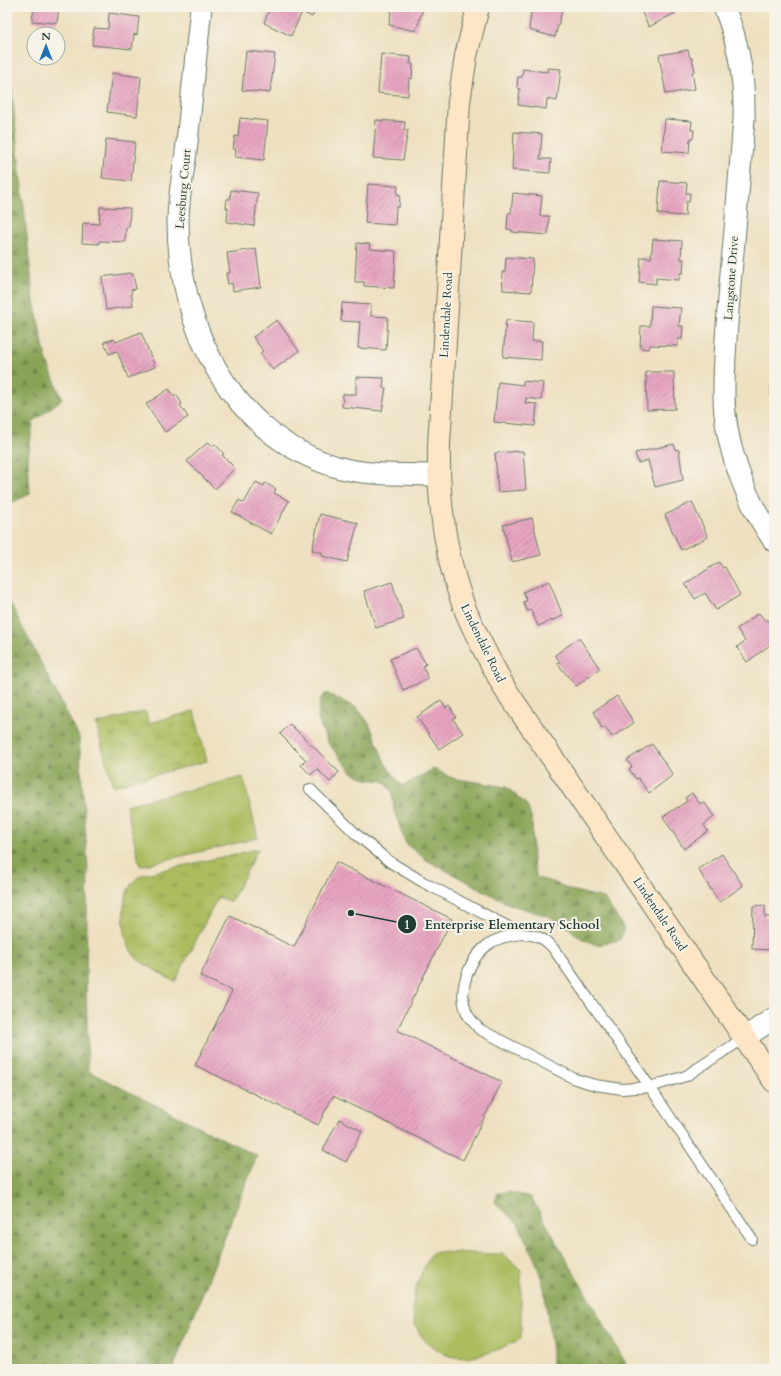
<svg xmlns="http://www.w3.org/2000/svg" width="781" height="1376" viewBox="0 0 781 1376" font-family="Cardo,serif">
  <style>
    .grass { fill: url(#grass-tufts); stroke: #667c4a }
    .forest { fill: url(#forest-firs); stroke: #547045 }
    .garden { fill: #acbc5f; stroke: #667c4a }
    .building { fill: url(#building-hatch) }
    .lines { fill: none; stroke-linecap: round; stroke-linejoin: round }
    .lane-casing { stroke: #677665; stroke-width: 12 }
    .street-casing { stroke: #677665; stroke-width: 23 }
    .secondary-casing { stroke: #677665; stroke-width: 24 }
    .lane { stroke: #fff; stroke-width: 10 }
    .street { stroke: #fff; stroke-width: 21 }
    .secondary { stroke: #fde5c5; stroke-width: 22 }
    .labels { text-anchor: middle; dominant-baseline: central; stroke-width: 4; stroke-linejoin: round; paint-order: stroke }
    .street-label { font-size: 12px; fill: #1f3d34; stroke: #f7f3e8 }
    .leader { fill: none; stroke: #1f3d34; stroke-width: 1.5 }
    .callout-dot { fill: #1f3d34; stroke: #f7f3e8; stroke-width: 1.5 }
    .mark-label { font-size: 12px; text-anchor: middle; font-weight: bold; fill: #fff }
    .callout-label { font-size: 13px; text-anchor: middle; font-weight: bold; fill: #1f3d34; stroke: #f7f3e8; stroke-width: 4; stroke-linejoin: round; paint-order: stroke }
  </style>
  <defs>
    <pattern id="grass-tufts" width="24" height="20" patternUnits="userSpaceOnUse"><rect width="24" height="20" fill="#acbc5f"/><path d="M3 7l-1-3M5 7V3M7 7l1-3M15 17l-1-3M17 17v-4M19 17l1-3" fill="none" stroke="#8b9a4f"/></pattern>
    <pattern id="forest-firs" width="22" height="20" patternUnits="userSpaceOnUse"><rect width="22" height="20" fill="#89a456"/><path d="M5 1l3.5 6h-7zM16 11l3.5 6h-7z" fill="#6f8748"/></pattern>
    <pattern id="building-hatch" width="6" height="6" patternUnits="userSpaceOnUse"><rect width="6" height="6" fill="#e8a6c3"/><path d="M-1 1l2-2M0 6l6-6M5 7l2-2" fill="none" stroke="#bb889f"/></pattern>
  </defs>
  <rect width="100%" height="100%" fill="#f7f3e8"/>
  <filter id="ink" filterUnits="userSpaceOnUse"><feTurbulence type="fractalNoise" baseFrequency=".025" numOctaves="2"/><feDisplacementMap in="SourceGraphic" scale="8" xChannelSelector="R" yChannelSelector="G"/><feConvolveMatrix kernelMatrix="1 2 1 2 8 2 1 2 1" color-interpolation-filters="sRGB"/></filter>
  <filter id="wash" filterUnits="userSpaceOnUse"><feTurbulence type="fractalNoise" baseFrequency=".012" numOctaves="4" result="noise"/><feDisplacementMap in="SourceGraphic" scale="16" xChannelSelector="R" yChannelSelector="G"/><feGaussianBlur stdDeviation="0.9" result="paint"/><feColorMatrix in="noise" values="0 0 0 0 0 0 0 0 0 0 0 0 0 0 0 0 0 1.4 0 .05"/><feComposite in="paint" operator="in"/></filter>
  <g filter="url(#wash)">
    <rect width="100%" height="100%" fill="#eee0c0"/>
    <!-- grass -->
    <g class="grass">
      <polygon points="145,711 149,723 194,711 207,761 113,786 96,724"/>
      <path d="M 258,849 L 231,902 L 218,897 L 175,982 L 138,960 C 121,945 118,898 134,881 C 136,878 141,876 145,874 Z"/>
    </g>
    <!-- forest -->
    <g class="forest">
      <polygon points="7,44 33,295 46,359 62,399 33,422 28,459 30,494 7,505"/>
      <polygon points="7,597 79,737 88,869 86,975 88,1071 257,1156 173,1369 7,1369"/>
      <polygon points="326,693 357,708 369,723 385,763 402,786 434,769 452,778 506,787 527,805 532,820 533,863 537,878 553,882 570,890 604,898 624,928 620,940 597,945 581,938 567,927 550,917 511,905 428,861 406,844 394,811 392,792 384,781 366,779 352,772 328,743 318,720 320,699"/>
      <polygon points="509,1192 531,1197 629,1369 552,1369 552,1352 544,1288 536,1262 518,1224 495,1202 498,1193"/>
    </g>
    <!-- garden -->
    <g class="garden">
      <polygon points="243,777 258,838 140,866 126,805"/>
      <path d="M 433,1252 L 503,1254 L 521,1270 L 521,1339 C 500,1348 477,1361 454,1357 C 446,1356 438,1350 432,1346 C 429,1344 425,1341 423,1338 C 402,1314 418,1275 433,1252 Z"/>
    </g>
    <g id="blocks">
      <!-- building -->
      <g class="building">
        <polygon points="34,7 59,7 57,23 32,21"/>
        <polygon points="270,7 317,7 312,17 302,12 291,36 264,23"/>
        <polygon points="392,7 421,7 420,8 423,9 416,31 389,25"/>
        <polygon points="535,7 563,7 555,37 529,30 531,12 534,13"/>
        <polygon points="639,7 671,7 675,13 649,27"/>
        <polygon points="109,13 139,17 137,35 134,34 132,49 92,45 94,28 108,29"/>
        <polygon points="688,50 690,58 692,58 695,71 692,72 695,89 666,94 659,55"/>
        <polygon points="246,51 275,54 270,93 242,90"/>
        <polygon points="381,54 411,57 410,64 413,64 412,79 409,78 408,96 378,93"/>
        <polygon points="548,68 561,69 557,101 547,99 546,109 518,105 520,89 517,88 518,77 522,77 523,69 547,72"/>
        <polygon points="112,73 141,77 137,116 107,112"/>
        <polygon points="240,118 268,121 264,160 235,157 236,149 233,149 235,136 238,137"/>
        <polygon points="665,119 692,121 691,130 694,130 693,139 690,139 689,153 662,151"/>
        <polygon points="376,120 405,122 404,130 408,130 403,160 373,158"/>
        <polygon points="514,132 542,134 540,159 551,159 550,173 512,170"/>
        <polygon points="106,139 135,142 131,181 102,178"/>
        <polygon points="660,181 687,183 686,193 690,193 689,202 686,202 685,216 658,214"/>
        <polygon points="368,184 398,186 397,194 400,195 399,207 396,207 395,225 365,223"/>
        <polygon points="231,190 258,193 254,226 227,222 228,208 226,208 227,199 230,199"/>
        <polygon points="513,193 542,196 540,216 549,216 548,235 512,232 512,230 507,229 508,213 511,213"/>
        <polygon points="100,207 130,208 129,227 126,227 125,242 99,241 99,244 82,243 83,223 99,224"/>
        <polygon points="653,239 682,241 681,259 684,259 683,273 680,273 679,280 656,278 656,284 639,282 641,257 651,258"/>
        <polygon points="357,243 370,244 369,249 396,251 394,288 364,286 364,282 355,282"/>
        <polygon points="256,249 261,287 233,291 232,283 228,284 226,273 230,273 227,253"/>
        <polygon points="506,257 533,259 531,292 503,290 502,272 505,272"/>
        <polygon points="130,273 130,274 133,274 136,289 131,290 133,306 106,310 102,277"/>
        <polygon points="342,303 371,305 371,316 388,317 386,350 358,348 360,322 341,321"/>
        <polygon points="651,306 681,308 679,326 683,326 682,339 678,339 678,346 650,345 649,349 640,348 641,326 650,326"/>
        <polygon points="277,320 299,351 273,370 260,353 263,351 253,337"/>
        <polygon points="506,320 533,322 532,341 542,341 541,360 503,357"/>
        <polygon points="141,332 155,367 128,378 117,351 109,354 104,342 114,339 116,342"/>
        <polygon points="646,372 674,372 675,409 647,410"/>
        <polygon points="356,377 384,378 383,388 386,388 382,411 342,407 343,394 356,394"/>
        <polygon points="523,381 543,383 541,400 526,398 525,403 537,404 535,426 494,422 498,382 523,385"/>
        <rect x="771" y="384" width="3" height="13"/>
        <polygon points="169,389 174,397 177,395 182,404 180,405 188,417 165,432 146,404"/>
        <polygon points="208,442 213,446 215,444 224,454 222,455 235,468 215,489 187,461"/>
        <polygon points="674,444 676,450 679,450 683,480 655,487 648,460 638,463 635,453"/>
        <polygon points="523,451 526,490 498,492 495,453"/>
        <polygon points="256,482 264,486 265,483 276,489 274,493 289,501 271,534 232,512 239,500 244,503"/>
        <polygon points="692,502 708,537 681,550 665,515"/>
        <polygon points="320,514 358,523 347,562 322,556 323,553 312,550"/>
        <polygon points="532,518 541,555 512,562 503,525"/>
        <polygon points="719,562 723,568 725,567 740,595 716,610 705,593 695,599 685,584"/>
        <polygon points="549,581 563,616 538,626 531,610 527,611 523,602 527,601 523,592"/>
        <polygon points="392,582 404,619 376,628 364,591"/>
        <polygon points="759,613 765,621 767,619 773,627 770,629 774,635 774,642 747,662 737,647 745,641 737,629"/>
        <polygon points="579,638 600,669 576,686 557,663 560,662 555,655"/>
        <polygon points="416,648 426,664 423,666 428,679 403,690 390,659"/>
        <polygon points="617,696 634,723 612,737 605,727 602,729 594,711"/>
        <polygon points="441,701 446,708 449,706 456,717 453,719 463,733 439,749 417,717"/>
        <polygon points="290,724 339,772 330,782 317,769 311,775 301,765 306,760 280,734"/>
        <polygon points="652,744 673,775 649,793 638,778 636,779 629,769 632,767 627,760"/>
        <polygon points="692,793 699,803 705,803 714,817 704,825 708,831 684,849 663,817 687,801 685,798"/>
        <polygon points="722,854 743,886 719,902 698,869"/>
        <polygon points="336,862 452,919 397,1030 502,1082 463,1160 333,1096 318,1125 195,1065 232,991 200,976 230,916 294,947"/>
        <polygon points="765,905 765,917 774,917 774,950 752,949 753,906"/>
        <polygon points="339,1119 362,1131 346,1162 323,1150"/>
      </g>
    </g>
  </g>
  <g filter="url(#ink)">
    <use href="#blocks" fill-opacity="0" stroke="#677665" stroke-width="1"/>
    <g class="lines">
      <!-- lane casing -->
      <g class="lane-casing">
        <g id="lane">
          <polyline points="310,789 357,835 390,862 423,882 522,934"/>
          <path d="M 522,934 C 536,935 543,937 553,948 L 650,1087 L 622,1089 L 595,1085 L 575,1079 L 479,1029 C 476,1025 472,1021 469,1017 C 455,993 469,956 492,942 C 502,937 511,935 522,934 Z"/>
          <polyline points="744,1038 686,1076 650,1087 752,1239"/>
        </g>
      </g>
      <!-- street casing -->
      <g class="street-casing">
        <g id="street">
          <path d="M 201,7 C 196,55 191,104 186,152 C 183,174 178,199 178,221 C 178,326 231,435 337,467 C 369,476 405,474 438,475"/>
          <path d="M 724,7 C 739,43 745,80 744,119 C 740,170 736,222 731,273 C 728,312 724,352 724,391 C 723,441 745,500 774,541"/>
          <polyline points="744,1038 774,1018"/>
        </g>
      </g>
      <!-- secondary casing -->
      <g class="secondary-casing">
        <path id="secondary" d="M 478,7 L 466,56 L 459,102 L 439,445 C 438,499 444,551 462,601 C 473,632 490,660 505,689 L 774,1081"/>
      </g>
      <!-- lane -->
      <use href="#lane" class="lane"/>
      <!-- street -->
      <use href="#street" class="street"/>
      <!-- secondary -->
      <use href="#secondary" class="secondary"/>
    </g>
  </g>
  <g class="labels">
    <!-- street labels -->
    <g class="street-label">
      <text transform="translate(183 189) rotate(-85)">Leesburg Court</text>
      <text transform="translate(731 278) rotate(-86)">Langstone Drive</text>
      <text transform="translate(446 315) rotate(-87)">Lindendale Road</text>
      <text transform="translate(483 643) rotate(64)">Lindendale Road</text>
      <text transform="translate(660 914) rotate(56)">Lindendale Road</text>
    </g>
  </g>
  <!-- callouts -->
  <path class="leader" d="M351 913L407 924"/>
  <g class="callout-dot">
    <circle cx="351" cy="913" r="4"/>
    <circle cx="407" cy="924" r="10"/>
  </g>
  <g class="mark-label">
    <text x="407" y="929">1</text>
  </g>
  <g class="callout-label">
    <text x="512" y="929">Enterprise Elementary School</text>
  </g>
  <!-- margin -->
  <rect width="781" height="1376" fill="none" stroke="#f7f3e8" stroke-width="24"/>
  <!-- north arrow -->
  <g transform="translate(46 46)"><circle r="19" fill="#f7f3e8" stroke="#a1aaa0"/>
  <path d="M0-3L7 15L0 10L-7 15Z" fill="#1f6fb2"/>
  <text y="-6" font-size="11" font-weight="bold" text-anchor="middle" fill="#1f3d34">N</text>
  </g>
</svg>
